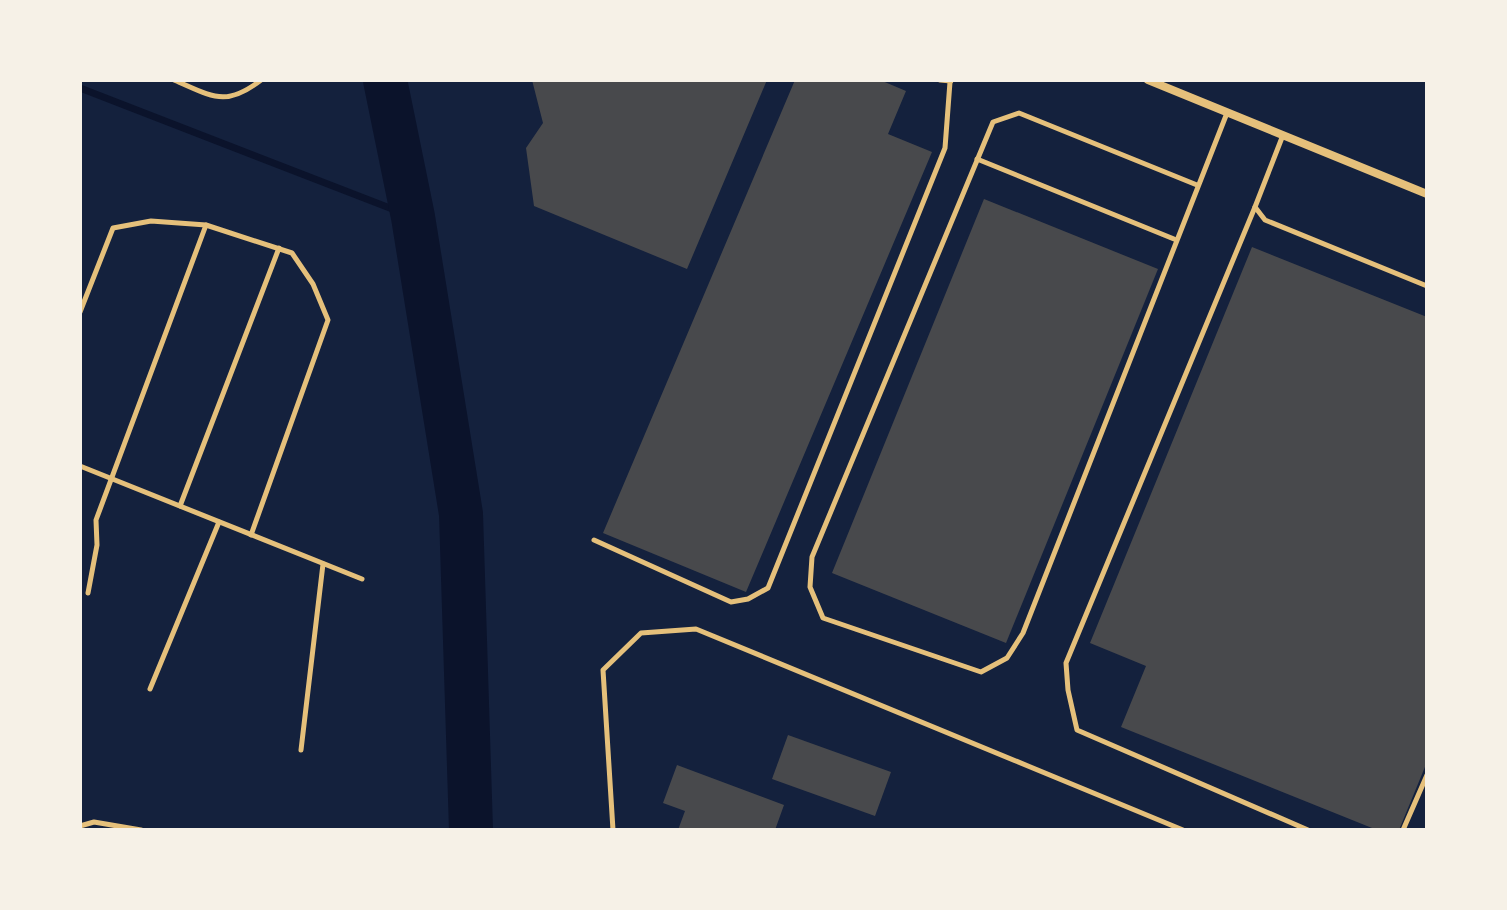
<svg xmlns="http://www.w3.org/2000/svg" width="1507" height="910" viewBox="0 0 1507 910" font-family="'Titillium Web',sans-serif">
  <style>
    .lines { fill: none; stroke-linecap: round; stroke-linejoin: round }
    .stream { stroke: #0b132b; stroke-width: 7 }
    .river { stroke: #0b132b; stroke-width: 44 }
    .building { fill: #48494c }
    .service { stroke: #e5c07b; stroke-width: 5 }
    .minor { stroke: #e5c07b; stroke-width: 8 }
  </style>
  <rect width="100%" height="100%" fill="#14213d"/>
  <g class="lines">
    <!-- stream -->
    <polyline class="stream" points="80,88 413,217"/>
    <!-- river -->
    <polyline class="river" points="385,80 413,217 461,514 471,830"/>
  </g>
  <!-- building -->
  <g class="building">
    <polygon points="532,80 767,80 687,269 534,206 526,148 543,123"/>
    <polygon points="795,80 880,80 906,91 888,134 932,152 746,592 603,533"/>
    <polygon points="984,199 1158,269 1006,643 832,573"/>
    <polygon points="1252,247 1427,317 1427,762 1399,830 1377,830 1121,727 1146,666 1090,643"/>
    <polygon points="788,735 891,772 875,816 772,779"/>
    <polygon points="677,765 784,805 775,830 678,830 685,811 663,803"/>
  </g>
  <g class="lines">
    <!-- service -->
    <g class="service">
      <path d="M 174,80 C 212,96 225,108 261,80"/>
      <polyline points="940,80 951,81"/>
      <polyline points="1283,135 1255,207 1265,220 1427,286"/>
      <polyline points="977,159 1174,239"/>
      <polyline points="1197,185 1019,113 993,122 812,557 810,587 823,618 981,672 1007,658 1023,633 1227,113"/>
      <polyline points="1255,207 1066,663 1068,690 1077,730 1308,830"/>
      <polyline points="80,312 113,228 151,221 206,225 292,253 313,284 328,320 251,535"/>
      <polyline points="80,466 362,579"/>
      <polyline points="180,506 279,248"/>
      <polyline points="594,540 731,602 748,599 768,588 945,148 950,82"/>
      <polyline points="88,593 97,545 96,520 206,225"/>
      <polyline points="150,689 219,522"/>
      <polyline points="301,750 323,564"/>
      <polyline points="80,826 94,822 141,830"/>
      <polyline points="613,830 603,670 641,633 696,629 1183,830"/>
      <polyline points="1403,830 1427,775"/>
    </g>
    <!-- minor -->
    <polyline class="minor" points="1148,80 1427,194"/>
  </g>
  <!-- border -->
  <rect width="1507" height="910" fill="none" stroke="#f6f1e7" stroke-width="164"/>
</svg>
